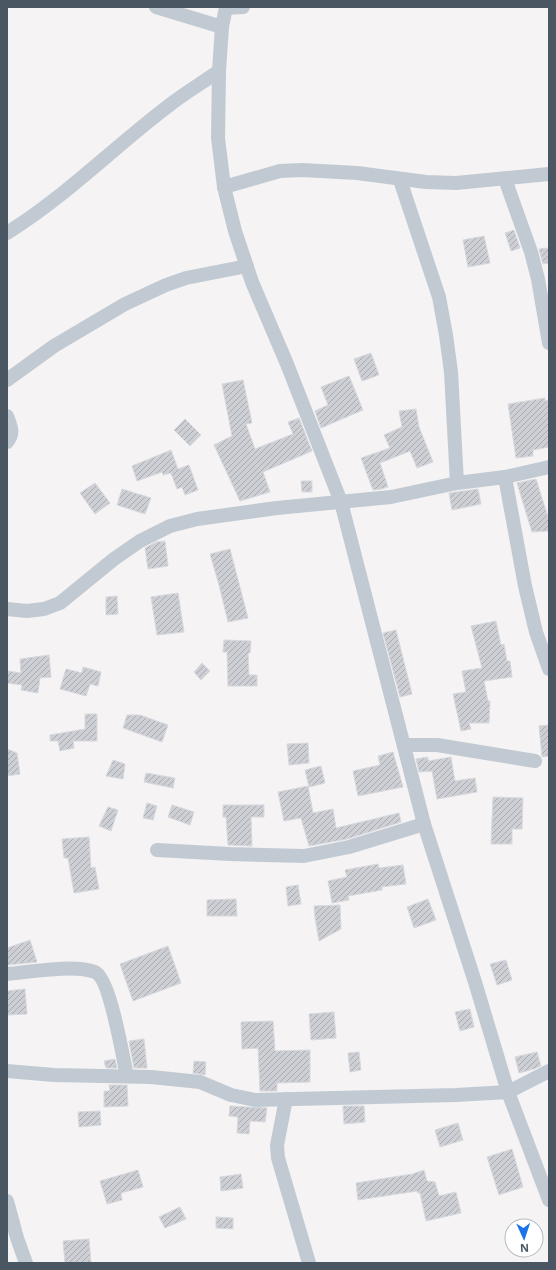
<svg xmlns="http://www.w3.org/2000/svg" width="556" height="1270" viewBox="0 0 556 1270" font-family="'Open Sans',sans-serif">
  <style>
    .building { fill: url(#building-hatch); stroke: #d7d9de }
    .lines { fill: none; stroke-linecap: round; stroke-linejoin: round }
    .street { stroke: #c1cad2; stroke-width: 14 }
  </style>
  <defs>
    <pattern id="building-hatch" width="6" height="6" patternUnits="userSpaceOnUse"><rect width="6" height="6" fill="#cdcfd5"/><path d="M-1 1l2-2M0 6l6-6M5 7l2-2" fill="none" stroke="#a8abb0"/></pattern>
  </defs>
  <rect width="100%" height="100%" fill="#f5f3f3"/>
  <!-- building -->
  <g class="building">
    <polygon points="514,230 520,248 511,251 505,233"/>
    <polygon points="484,236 490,263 468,267 463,240"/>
    <polygon points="549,248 549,263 543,264 539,249"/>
    <polygon points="371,353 379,375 362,381 354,359"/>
    <polygon points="349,376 363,410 321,428 315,411 328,405 321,387"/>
    <polygon points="243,380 252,423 246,424 255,449 293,434 288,422 299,418 312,451 263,472 270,492 240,501 214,445 232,436 222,384"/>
    <polygon points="545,398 545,401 549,400 549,447 533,450 533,456 516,458 508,404"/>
    <polygon points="416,409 419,427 433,462 417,468 410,451 380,463 388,487 381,489 373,490 361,458 390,448 384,435 402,427 399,411"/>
    <polygon points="185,419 201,435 190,446 174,430"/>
    <polygon points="171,450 178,469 189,465 198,490 185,495 182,487 177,489 171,473 163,475 162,472 137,481 132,466"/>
    <polygon points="536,479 549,520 549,531 532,532 517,483"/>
    <polygon points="301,481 312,481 312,492 302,492"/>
    <polygon points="95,483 110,503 95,514 80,493"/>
    <polygon points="122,489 151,498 145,514 117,505"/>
    <polygon points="478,489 481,504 452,510 449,493"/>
    <polygon points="165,541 168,566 148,569 145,548 156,542"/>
    <polygon points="230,549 248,618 228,622 219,585 210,554"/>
    <polygon points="178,593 184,632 157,635 151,597"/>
    <polygon points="117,596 118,614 106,615 106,597"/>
    <polygon points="496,621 501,645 504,644 507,661 510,661 512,677 484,681 488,701 490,701 489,723 469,723 471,729 461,731 453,694 466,692 462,671 482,668 471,626"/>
    <polygon points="396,630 412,694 400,697 383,633"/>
    <polygon points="224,640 251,641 250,653 248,653 249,675 257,675 257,686 228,686 227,652 223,652"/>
    <polygon points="49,655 51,677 40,678 38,693 21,690 22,685 7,683 8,671 21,673 20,659"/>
    <polygon points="202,663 210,671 201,680 194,672"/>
    <polygon points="83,667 101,672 98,686 90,684 86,696 60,689 66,669 82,673"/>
    <polygon points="85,714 97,714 97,741 73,741 74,748 60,751 58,741 50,741 50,735 85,729"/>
    <polygon points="127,715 140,715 168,725 162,742 123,728"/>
    <polygon points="549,725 549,756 542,757 539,726"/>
    <polygon points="308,743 309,763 289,765 287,744"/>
    <polygon points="7,749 17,753 20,774 7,776"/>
    <polygon points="393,752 403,787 358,796 353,771 380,765 378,756"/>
    <polygon points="428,757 428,761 451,757 455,781 475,778 477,792 437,799 432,771 419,772 416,759"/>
    <polygon points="113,760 125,764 123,779 106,776"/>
    <polygon points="321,766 325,783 309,787 305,770"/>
    <polygon points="146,773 175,778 173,788 144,782"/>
    <polygon points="308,786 313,813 333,809 336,828 399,813 401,822 347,839 309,846 301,818 284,821 278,792"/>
    <polygon points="493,797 523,798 522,829 512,829 512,844 491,844"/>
    <polygon points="147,803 157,806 153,820 143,818"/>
    <polygon points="172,805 194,812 190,825 168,817"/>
    <polygon points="223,805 264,805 264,817 251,817 252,846 228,845 226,817 223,817"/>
    <polygon points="108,807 118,810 111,831 99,826"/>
    <polygon points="89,837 91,868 95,867 99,889 74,893 68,858 64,858 62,839"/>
    <polygon points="378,864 379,868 403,865 406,884 382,887 382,890 348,896 349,900 332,903 328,881 347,877 345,870"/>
    <polygon points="298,885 301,904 288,906 286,887"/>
    <polygon points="236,899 237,916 207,916 207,900"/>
    <polygon points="428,899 436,920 414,928 407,907"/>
    <polygon points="340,905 341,929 319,941 315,918 314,906"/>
    <polygon points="30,940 37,962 7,965 7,948"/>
    <polygon points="168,946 181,983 133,1001 120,964"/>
    <polygon points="506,960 512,980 497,985 490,964"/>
    <polygon points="25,989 27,1014 7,1015 7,991"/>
    <polygon points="470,1009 474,1027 460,1031 455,1012"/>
    <polygon points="334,1012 336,1038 311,1040 309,1014"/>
    <polygon points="273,1021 275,1051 310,1050 310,1082 277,1083 277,1091 260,1091 258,1048 242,1049 241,1022"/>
    <polygon points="144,1039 147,1068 134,1068 129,1041"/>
    <polygon points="359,1052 361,1070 350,1072 348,1053"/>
    <polygon points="537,1052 541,1066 534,1069 519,1073 515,1057"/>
    <polygon points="115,1059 117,1068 106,1068 104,1061"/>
    <polygon points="194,1061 206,1062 205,1075 193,1073"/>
    <polygon points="109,1085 127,1085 128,1106 104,1107 104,1091 110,1091"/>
    <polygon points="230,1106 267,1108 265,1122 250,1121 249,1134 237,1133 238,1117 229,1116"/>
    <polygon points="343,1106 364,1106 365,1122 344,1124"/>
    <polygon points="100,1111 101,1125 79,1127 78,1112"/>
    <polygon points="458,1123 463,1140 440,1147 435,1130"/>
    <polygon points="512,1149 523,1187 499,1195 487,1157"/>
    <polygon points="138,1170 143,1187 121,1193 122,1200 107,1204 100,1181"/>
    <polygon points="424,1170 427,1181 435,1182 439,1196 456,1192 461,1213 426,1221 420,1193 418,1193 417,1191 358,1200 356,1183 412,1174"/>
    <polygon points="241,1174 243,1188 221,1191 220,1177"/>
    <polygon points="180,1207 186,1219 165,1228 159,1217"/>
    <polygon points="216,1217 233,1218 233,1229 216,1228"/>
    <polygon points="89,1239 91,1263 65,1263 63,1241"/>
  </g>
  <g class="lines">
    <!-- street -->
    <g class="street">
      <polyline points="156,7 222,27"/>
      <polyline points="226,7 222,27 219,71 218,138 224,187 235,231 252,282 287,364 341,502 424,824 475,982 508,1092 549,1200"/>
      <polyline points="226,8 243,7"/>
      <polyline points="505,179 531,252 538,279 549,343"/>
      <polyline points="400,180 439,297 446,335 451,372 457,483"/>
      <polyline points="224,187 280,171 302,170 357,173 426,182 456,183 549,174"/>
      <path d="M 7,233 C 65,197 113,148 167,107 C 183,94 202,83 219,71"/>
      <polyline points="7,380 54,346 125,304 166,285 186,278 247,266"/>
      <path d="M 7,416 C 10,425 15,433 7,442"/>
      <polyline points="505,477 525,586 536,632 549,669"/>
      <polyline points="7,609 27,611 44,609 60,603 114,559 140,541 170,526 197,519 277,508 391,497 457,483 505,477 549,467"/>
      <polyline points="404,745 437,745 535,761"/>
      <polyline points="157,850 230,854 304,856 349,847 424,824"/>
      <path d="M 7,974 C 30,972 74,964 95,972 C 110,978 123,1058 127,1076"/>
      <polyline points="7,1071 54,1075 151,1077 200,1082 231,1095 255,1100 456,1095 508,1092 549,1071"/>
      <polyline points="286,1099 277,1145 278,1158 309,1263"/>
      <polyline points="7,1201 17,1238 26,1263"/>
    </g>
  </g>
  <!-- border -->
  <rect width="556" height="1270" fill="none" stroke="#4a5661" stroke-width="16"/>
  <!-- north arrow -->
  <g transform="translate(524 1238) rotate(177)"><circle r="19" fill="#ffffff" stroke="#b7bbc0"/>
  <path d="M0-3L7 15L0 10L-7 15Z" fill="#1a73e8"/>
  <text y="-6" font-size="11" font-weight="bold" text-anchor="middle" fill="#4a5661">N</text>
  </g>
</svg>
